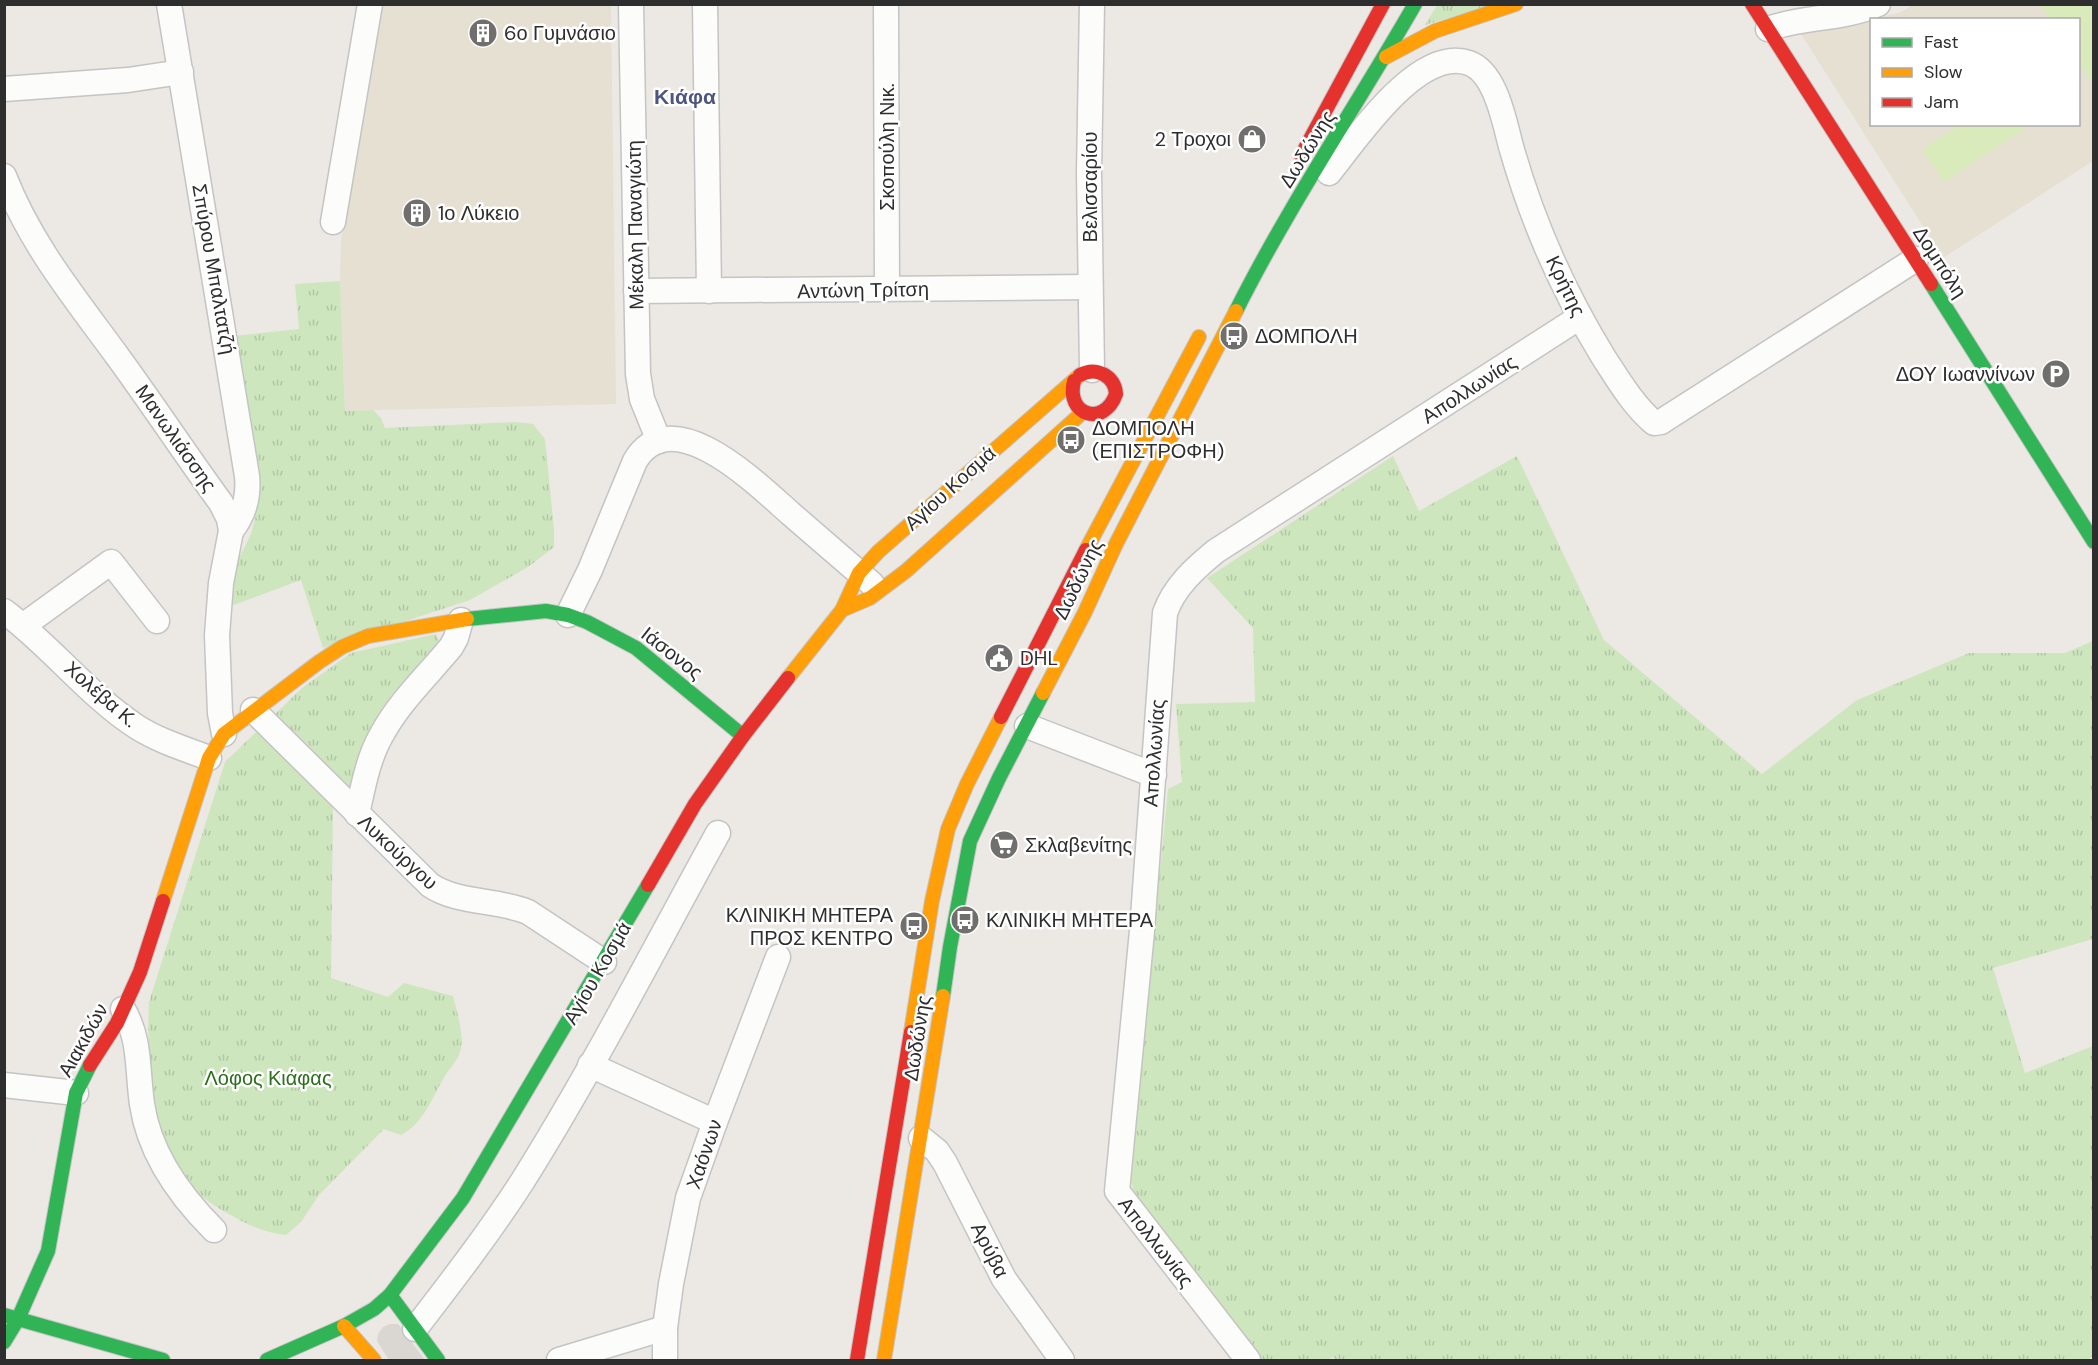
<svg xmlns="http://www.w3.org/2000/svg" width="2098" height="1365" viewBox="0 0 2098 1365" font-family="'DM Sans',sans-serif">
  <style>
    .education { fill: #e6e0d3; fill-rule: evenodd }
    .grass { fill: url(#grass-tufts) }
    .pitch { fill: #d9eabb }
    .plaza { fill: #dad6d2 }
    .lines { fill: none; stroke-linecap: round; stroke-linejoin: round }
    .street-casing { stroke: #c5c4c5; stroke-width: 27 }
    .fast-casing { stroke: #c5c4c5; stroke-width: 16 }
    .slow-casing { stroke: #c5c4c5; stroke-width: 16 }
    .jam-casing { stroke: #c5c4c5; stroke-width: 16 }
    .street { stroke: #fcfcfb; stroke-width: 24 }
    .fast { stroke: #30b455; stroke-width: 14 }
    .slow { stroke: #ff9f0a; stroke-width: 14 }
    .jam { stroke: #e5322d; stroke-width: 14 }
    .labels { text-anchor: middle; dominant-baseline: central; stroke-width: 5; stroke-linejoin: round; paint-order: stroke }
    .poi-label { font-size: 20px; fill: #2e2e2e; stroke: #fff; text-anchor: start }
    .street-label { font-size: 20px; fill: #2e2e2e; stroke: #fff }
    .park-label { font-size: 20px; fill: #2c6e1b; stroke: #fff }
    .neighbourhood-label { font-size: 21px; font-weight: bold; fill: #4d5680; stroke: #fff }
  </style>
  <defs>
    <pattern id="grass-tufts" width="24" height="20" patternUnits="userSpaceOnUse" patternTransform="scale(1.5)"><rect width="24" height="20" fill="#cee6be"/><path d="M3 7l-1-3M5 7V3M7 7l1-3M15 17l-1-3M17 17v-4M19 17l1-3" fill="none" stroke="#b1c6a4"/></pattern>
  </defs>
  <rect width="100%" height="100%" fill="#ece8e4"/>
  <!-- education -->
  <g class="education">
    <polygon points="379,5 611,5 616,404 345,411 340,281 341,242"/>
    <path d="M 1913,5 L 2093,5 L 2093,161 L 1943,258 L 1801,34 L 1899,13 ZM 1872,20 L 2078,20 L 2078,124 L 1872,124 Z"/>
  </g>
  <!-- grass -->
  <g class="grass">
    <polygon points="1437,5 1491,5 1425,25"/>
    <polygon points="340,281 345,411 373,410 381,418 385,428 514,422 533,424 545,439 554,529 554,547 528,567 470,600 323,648 301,580 231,606 230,596 237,562 251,534 256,515 255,481 234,336 299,329 295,284"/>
    <polygon points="1393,456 1419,511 1517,456 1604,640 1762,774 1857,700 1969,653 2065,653 2093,641 2093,939 1993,968 2025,1073 2093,1046 2094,1354 2088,1360 1336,1360 1333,1357 1328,1360 1258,1360 1134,1193 1130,1177 1168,789 1182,782 1176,704 1255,702 1253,628 1207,578"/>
    <path d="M 436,634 L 443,650 L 352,795 L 333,802 L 331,978 L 388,997 L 404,983 L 453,996 C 457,1012 465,1037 460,1052 C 458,1060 449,1069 445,1076 C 431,1099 425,1122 401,1135 L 384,1129 L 319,1195 L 301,1222 L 286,1235 C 264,1233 246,1224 227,1213 C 204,1200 179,1181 168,1156 C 165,1149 164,1141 162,1134 C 149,1090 147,1047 149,1002 L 225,762 L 302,688 L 351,653 Z"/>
  </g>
  <!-- pitch -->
  <g class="pitch">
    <polygon points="2040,5 2093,5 2093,78 2090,80 2079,63 2078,20 2050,19"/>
    <polygon points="1960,125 1960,124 2031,125 1944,182 1922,149"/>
  </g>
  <!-- plaza -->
  <polygon class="plaza" points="390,1324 398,1324 425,1360 389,1360 377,1341 378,1334 383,1327"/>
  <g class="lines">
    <!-- street casing -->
    <g class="street-casing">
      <g id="street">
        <path d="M 169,4 L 247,476 C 249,496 244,515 231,531"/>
        <polyline points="631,4 638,374 642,399 659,441"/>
        <polyline points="705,4 709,291"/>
        <polyline points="886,4 887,289"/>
        <path d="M 1768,29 C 1803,16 1843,20 1878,4"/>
        <polyline points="4,89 128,80 181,72"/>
        <path d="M 1329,173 C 1356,140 1418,45 1469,63 C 1497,73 1505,126 1512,150 C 1533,223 1564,293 1604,358 C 1619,381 1633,405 1654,423 L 1661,422 L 1667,418 L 1916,259"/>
        <path d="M 4,176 C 31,245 75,298 118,357 C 153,405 186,455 221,503 L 229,519 L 231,531 L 221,583 L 217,635 L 220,713 L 224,734"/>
        <polyline points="333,222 370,4"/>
        <polyline points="636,291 1089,287"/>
        <polyline points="1092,370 1089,173 1092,4"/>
        <path d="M 4,611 C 51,646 89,696 137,727 C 159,741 185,749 209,758"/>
        <path d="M 568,615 L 590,570 L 635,461 C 672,398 759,486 791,514 C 818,537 845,561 872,584"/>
        <polyline points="24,625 111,562 157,621"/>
        <path d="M 253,710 L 430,885 C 458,904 497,899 528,912 L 604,962"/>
        <polyline points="1027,726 1154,775"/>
        <path d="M 357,814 C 363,787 368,758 382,734 C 400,701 428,675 451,647 L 456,638 L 461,620"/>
        <path d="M 123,1009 C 141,1040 137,1070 142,1104 C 149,1152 180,1196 214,1230"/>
        <polyline points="590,1065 715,1122"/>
        <polyline points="4,1085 76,1093"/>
        <polyline points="921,1138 937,1151 945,1163 1004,1279 1062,1360"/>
        <path d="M 415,1329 C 452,1281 489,1233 522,1182 C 593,1069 654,949 718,833"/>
        <polyline points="559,1360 665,1328"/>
        <polyline points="665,1360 665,1328 671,1284 688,1198 715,1122 778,957"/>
        <path d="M 1248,1360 L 1117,1191 L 1142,931 L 1165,613 C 1174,587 1195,568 1216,551 L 1580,317"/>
      </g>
    </g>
    <!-- fast casing -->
    <g class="fast-casing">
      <g id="fast">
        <polyline points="1931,284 2094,542"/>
        <path d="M 1236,311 C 1289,205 1356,107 1415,4"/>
        <polyline points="467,619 546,611 568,615 587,622 636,648 743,736"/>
        <polyline points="943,996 950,947 970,841 999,778 1043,693"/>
        <polyline points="390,1295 438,1360"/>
        <polyline points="4,1315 163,1360"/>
        <polyline points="4,1342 18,1319 48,1251 76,1093 90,1065"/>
        <polyline points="267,1360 344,1326 374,1309 390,1295 463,1198 648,885"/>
      </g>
    </g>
    <!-- slow casing -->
    <g class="slow-casing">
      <g id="slow">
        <polyline points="1386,57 1435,31 1516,4"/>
        <polyline points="1086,550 1199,337"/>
        <polyline points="842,610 870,598 906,571 1083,412"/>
        <polyline points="788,678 842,610 859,573 878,552 1080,375"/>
        <polyline points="1043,693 1085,612 1116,544 1236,311"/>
        <polyline points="163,901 209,758 224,734 319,662 342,647 368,636 467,619"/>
        <polyline points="911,1032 932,901 948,829 967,784 1001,717"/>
        <polyline points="344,1326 374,1360"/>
        <polyline points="884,1360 943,996"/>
      </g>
    </g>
    <!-- jam casing -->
    <g class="jam-casing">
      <g id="jam">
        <polyline points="1752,4 1931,284"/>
        <polyline points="1301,156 1383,4"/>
        <path d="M 1074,381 C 1065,415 1104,428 1116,394 C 1115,376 1096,366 1080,375"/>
        <polyline points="1001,717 1086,550"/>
        <polyline points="648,885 695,804 743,736 788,678"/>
        <polyline points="90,1065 117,1023 140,972 163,901"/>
        <polyline points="857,1360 911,1032"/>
      </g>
    </g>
    <!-- street -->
    <use href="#street" class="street"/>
    <!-- fast -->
    <use href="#fast" class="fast"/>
    <!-- slow -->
    <use href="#slow" class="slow"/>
    <!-- jam -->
    <use href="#jam" class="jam"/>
  </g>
  <!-- icons -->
  <defs>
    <g id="building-disc" transform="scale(1.5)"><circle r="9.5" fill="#706f6e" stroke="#fff"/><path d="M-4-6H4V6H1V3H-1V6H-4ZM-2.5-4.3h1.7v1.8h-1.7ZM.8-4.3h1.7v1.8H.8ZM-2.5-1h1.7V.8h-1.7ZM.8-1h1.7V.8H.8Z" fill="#fff"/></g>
    <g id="shop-disc" transform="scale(1.5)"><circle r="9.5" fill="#706f6e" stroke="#fff"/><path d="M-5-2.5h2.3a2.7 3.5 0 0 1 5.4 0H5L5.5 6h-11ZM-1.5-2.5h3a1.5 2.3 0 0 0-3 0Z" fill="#fff"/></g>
    <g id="bus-disc" transform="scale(1.5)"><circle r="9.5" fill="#706f6e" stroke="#fff"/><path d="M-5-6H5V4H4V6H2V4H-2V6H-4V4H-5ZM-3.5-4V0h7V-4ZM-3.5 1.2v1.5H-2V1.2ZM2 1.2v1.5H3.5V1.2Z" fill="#fff"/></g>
    <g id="parking-disc" transform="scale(1.5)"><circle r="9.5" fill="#706f6e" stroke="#fff"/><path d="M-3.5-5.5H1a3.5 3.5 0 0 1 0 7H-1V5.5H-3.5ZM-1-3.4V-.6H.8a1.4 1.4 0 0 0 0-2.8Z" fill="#fff"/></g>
    <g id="civic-disc" transform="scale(1.5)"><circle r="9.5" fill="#706f6e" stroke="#fff"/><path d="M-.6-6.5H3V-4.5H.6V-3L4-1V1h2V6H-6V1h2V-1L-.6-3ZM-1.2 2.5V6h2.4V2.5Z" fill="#fff"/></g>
    <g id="supermarket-disc" transform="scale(1.5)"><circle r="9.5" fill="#706f6e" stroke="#fff"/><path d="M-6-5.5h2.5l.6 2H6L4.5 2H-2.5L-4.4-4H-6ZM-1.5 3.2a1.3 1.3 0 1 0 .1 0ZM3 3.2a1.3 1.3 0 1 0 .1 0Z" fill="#fff"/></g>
  </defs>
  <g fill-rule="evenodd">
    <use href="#building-disc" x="483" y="33"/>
    <use href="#shop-disc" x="1252" y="139"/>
    <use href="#building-disc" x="417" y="213"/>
    <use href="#bus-disc" x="1234" y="336"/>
    <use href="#parking-disc" x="2056" y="374"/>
    <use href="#bus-disc" x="1071" y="440"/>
    <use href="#civic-disc" x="999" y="658"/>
    <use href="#supermarket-disc" x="1004" y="845"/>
    <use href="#bus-disc" x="965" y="920"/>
    <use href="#bus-disc" x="914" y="926"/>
  </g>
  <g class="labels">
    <!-- poi labels -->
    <g class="poi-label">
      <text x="504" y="33">6ο Γυμνάσιο</text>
      <text x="1231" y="139" text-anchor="end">2 Τροχοι</text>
      <text x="438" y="213">1ο Λύκειο</text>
      <text x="1255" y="336">ΔΟΜΠΟΛΗ</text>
      <text x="2035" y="374" text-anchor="end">ΔΟΥ Ιωαννίνων</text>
      <text x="1092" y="428">ΔΟΜΠΟΛΗ<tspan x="1092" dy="23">(ΕΠΙΣΤΡΟΦΗ)</tspan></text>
      <text x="1020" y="658">DHL</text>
      <text x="1025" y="845">Σκλαβενίτης</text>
      <text x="893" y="915" text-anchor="end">ΚΛΙΝΙΚΗ ΜΗΤΕΡΑ<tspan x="893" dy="23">ΠΡΟΣ ΚΕΝΤΡΟ</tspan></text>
      <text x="986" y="920">ΚΛΙΝΙΚΗ ΜΗΤΕΡΑ</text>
    </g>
    <!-- street labels -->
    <g class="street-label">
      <text transform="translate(887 147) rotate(-90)">Σκοπούλη Νικ.</text>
      <text transform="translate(1307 149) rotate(-58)">Δωδώνης</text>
      <text transform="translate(1090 187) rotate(-90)">Βελισσαρίου</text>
      <text transform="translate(635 225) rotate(-91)">Μέκαλη Παναγιώτη</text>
      <text transform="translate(1940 262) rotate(57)">Δομπόλη</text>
      <text transform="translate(214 269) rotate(80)">Σπύρου Μπαλτατζή</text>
      <text transform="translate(1566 286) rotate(64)">Κρήτης</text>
      <text transform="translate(863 290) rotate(-1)">Αντώνη Τρίτση</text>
      <text transform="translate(1469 389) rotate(-33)">Απολλωνίας</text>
      <text transform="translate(176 438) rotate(55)">Μανωλιάσσης</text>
      <text transform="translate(950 488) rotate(-42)">Αγίου Κοσμά</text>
      <text transform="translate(1078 579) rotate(-64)">Δωδώνης</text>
      <text transform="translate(672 653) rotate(38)">Ιάσονος</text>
      <text transform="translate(101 694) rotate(41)">Χολέβα Κ.</text>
      <text transform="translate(1154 753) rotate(-86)">Απολλωνίας</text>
      <text transform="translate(398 852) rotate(43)">Λυκούργου</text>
      <text transform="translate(597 973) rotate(-60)">Αγίου Κοσμά</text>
      <text transform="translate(917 1038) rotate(-81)">Δωδώνης</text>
      <text transform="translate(83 1040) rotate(-61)">Αιακιδών</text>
      <text transform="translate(704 1154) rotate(-71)">Χαόνων</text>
      <text transform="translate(1156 1242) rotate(52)">Απολλωνίας</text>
      <text transform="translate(990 1250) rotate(63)">Αρύβα</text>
    </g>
    <!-- park labels -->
    <g class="park-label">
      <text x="268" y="1078">Λόφος Κιάφας</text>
    </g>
    <!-- neighbourhood labels -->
    <g class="neighbourhood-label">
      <text x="685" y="97">Κιάφα</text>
    </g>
  </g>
  <!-- border -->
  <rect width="2098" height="1365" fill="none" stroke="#2e2e2e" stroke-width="12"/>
  <!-- legend -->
  <rect x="1870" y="18" width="210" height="108" fill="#ffffff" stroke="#ababab" stroke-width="1.5"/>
  <rect x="1882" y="38" width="30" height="9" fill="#30b455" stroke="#ababab" stroke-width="1.5"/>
  <text x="1924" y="48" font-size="18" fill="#2e2e2e">Fast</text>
  <rect x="1882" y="68" width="30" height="9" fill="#ff9f0a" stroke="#ababab" stroke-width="1.5"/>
  <text x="1924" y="78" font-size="18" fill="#2e2e2e">Slow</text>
  <rect x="1882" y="98" width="30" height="9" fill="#e5322d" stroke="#ababab" stroke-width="1.5"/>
  <text x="1924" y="108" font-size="18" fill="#2e2e2e">Jam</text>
</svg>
